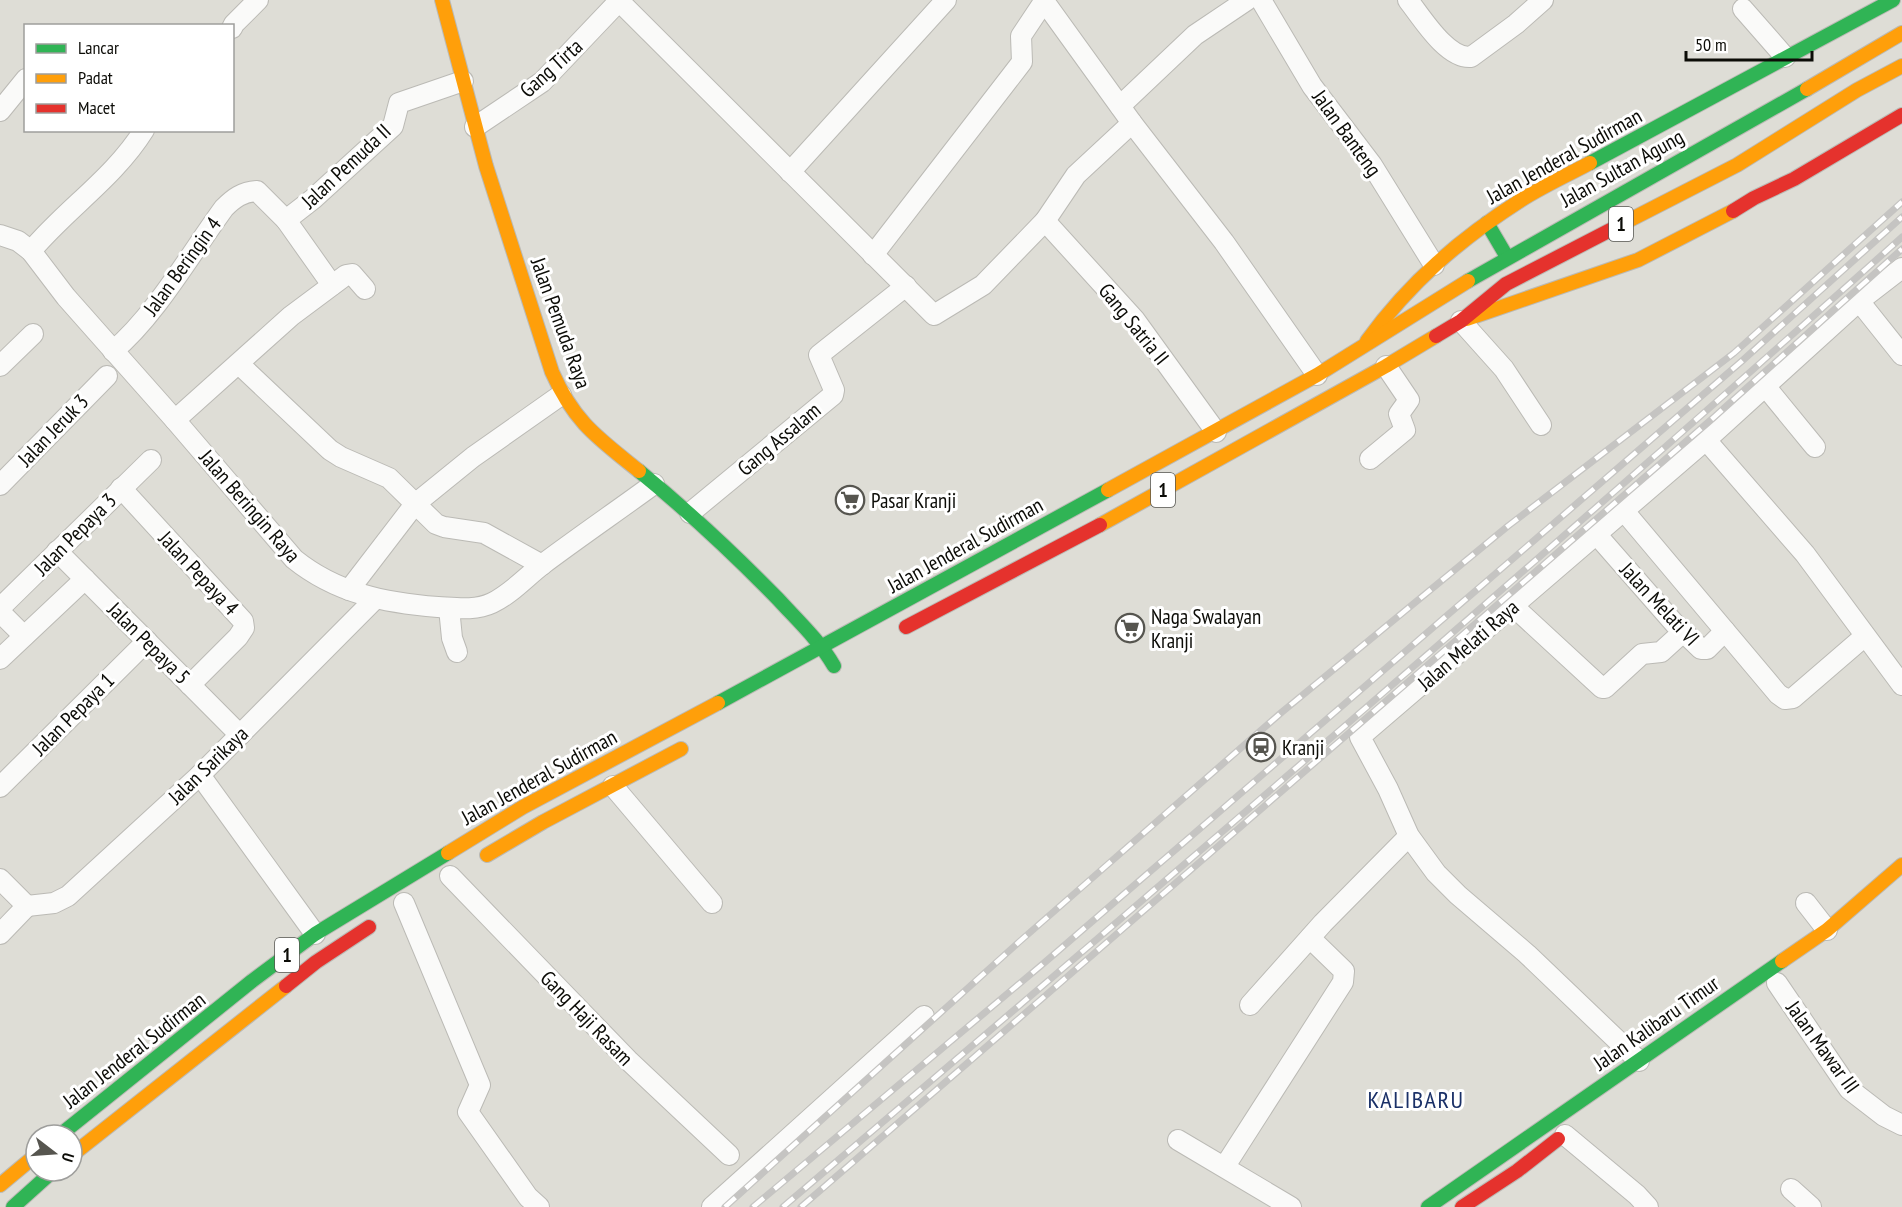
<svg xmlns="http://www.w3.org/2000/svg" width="1902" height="1207" viewBox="0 0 1902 1207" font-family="'PT Sans Narrow',sans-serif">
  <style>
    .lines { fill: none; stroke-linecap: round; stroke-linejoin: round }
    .street-casing { stroke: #bbbab5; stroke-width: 22 }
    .fast-casing { stroke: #bbbab5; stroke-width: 16 }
    .slow-casing { stroke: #bbbab5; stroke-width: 16 }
    .jam-casing { stroke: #bbbab5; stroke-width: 16 }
    .street { stroke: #fafaf9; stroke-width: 20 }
    .fast { stroke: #30b455; stroke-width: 14 }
    .slow { stroke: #ff9f0a; stroke-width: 14 }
    .jam { stroke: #e5322d; stroke-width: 14 }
    .rail-casing { stroke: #c5c4c2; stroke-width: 7 }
    .rail { stroke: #fff; stroke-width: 4.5; stroke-dasharray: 14; stroke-linecap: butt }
    .labels { text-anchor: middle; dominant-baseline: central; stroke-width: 6; stroke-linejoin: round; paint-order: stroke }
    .shield { fill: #fff; stroke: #555551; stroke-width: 1.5 }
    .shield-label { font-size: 20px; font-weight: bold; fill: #0c0c07 }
    .street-label { font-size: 21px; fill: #0c0c07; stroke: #fff }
    .poi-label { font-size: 21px; fill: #0c0c07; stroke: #fff; text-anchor: start }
    .quarter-label { font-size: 24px; letter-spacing: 1.5px; fill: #1a3067; stroke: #fff }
  </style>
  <rect width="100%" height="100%" fill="#deddd6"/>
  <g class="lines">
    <!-- street casing -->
    <g class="street-casing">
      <g id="street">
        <polyline points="1261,0 1312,86 1372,165 1434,265"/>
        <path d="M 1408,0 C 1422,18 1447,59 1471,57 L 1516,24 L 1543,0"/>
        <polyline points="619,1 934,315 983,285 1045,221 1076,175 1132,123"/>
        <polyline points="1044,1 1132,123 1224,242 1317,375"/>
        <polyline points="1743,9 1785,57"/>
        <polyline points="232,28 234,24 258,0"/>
        <polyline points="1120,106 1195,35 1247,0"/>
        <polyline points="0,111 26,79"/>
        <polyline points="475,127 542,82 620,0"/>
        <polyline points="790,172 946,0"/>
        <polyline points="286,220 313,199 393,126 399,103 463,81"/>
        <polyline points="1045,221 1135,320 1216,432"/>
        <path d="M 0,235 L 18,241 L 31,251 L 66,297 L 175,420 L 294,559 C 336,593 385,603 438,607 C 456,608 475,611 492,603 C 511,594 526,577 543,564 C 579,537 617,511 654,484"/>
        <path d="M 31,251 C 66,209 114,178 144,130"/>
        <polyline points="873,255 1022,62 1021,36 1045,0"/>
        <polyline points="1859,301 1902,355"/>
        <polyline points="1461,321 1504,369 1541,425"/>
        <path d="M 113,351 C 155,316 191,253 224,208 C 234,198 242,192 257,191 L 286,220 L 332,285"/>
        <polyline points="239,364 330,450 341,457 389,478 436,524 444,527 484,533 542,565"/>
        <polyline points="0,366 33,334"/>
        <polyline points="1765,386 1815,447"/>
        <polyline points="175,420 291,316 346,275 352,274 365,289"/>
        <polyline points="1706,440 1805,554 1902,685"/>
        <polyline points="1370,459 1405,430 1399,414 1409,400 1386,366"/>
        <polyline points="0,485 107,376"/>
        <polyline points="121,488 243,621 244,628 238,637 190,685"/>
        <polyline points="1624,511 1778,694 1785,699 1793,698 1865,636"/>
        <polyline points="690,513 833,395 834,390 819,355 906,286"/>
        <polyline points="1597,535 1674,623 1701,649 1707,649 1725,631"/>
        <polyline points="57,551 240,735"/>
        <polyline points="349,590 415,504 473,457 561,395"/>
        <polyline points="1513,606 1602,688 1605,688 1642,654 1661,652 1683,632"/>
        <polyline points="0,608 151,460"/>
        <polyline points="449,608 452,638 457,652"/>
        <polyline points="0,612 24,636"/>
        <polyline points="0,659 85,579"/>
        <polyline points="200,775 315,934"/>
        <polyline points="613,786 712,903"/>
        <polyline points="0,787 147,641"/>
        <polyline points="450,876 628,1060 729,1155"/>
        <polyline points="0,879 27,906"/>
        <polyline points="404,903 480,1085 468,1112 528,1197 539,1207"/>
        <polyline points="1806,903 1827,930"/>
        <polyline points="27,906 54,903 68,896 200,775 375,599"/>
        <polyline points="0,934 27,906"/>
        <polyline points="1777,983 1849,1089 1884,1116 1902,1125"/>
        <polyline points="1250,1005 1323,923 1409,836"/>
        <polyline points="1639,1061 1527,954 1458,895 1436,873 1409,836 1388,789 1360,737 1706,440 1859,301 1902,268"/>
        <polyline points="1565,1135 1637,1195 1648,1207"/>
        <polyline points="1178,1140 1291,1207"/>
        <polyline points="1225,1166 1343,982 1344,971 1310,938"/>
        <polyline points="1791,1189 1811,1207"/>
        <polyline points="712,1207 924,1016"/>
      </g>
    </g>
    <!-- fast casing -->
    <g class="fast-casing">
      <g id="fast">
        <polyline points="1590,163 1893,0"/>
        <polyline points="1487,223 1507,257"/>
        <polyline points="1468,281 1807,89"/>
        <path d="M 639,471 C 688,511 734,554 778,599 C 798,621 819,640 834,666"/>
        <polyline points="718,703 1108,490"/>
        <polyline points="60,1135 252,981 315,934 448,853"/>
        <polyline points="13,1207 53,1171"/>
        <polyline points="1428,1207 1782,961"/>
      </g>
    </g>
    <!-- slow casing -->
    <g class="slow-casing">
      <g id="slow">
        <path d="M 442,0 L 486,166 L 552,372 C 574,422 598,438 639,471"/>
        <polyline points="1807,89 1902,33"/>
        <polyline points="1622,224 1737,165 1857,90 1902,66"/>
        <polyline points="1467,319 1638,260 1733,211"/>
        <path d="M 1367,341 C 1410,282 1460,239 1521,200 C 1543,186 1567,175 1590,163"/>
        <polyline points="1108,490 1317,375 1468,281"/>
        <polyline points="1100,525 1386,366 1436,336"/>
        <polyline points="448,853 523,807 718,703"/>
        <polyline points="487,855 543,822 681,749"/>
        <polyline points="1782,961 1827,930 1902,865"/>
        <polyline points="72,1155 286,986"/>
        <polyline points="0,1185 36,1155"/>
      </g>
    </g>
    <!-- jam casing -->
    <g class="jam-casing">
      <g id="jam">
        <polyline points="1733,211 1754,198 1794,179 1902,115"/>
        <polyline points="1436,336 1461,321 1506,284 1622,224"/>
        <polyline points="906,627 1100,525"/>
        <polyline points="286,986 316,962 369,927"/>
        <polyline points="1462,1207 1517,1171 1558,1139"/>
      </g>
    </g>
    <!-- street -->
    <use href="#street" class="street"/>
    <!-- fast -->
    <use href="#fast" class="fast"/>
    <!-- slow -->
    <use href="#slow" class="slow"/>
    <!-- jam -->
    <use href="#jam" class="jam"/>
    <!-- rail casing -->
    <g class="rail-casing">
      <g id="rail">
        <polyline points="725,1207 1019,942 1282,712 1508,526 1734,353 1902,202"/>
        <polyline points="753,1207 1044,963 1742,361 1902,217"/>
        <path d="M 783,1207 C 1159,887 1534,566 1902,237"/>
        <polyline points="801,1207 1712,419 1902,249"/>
      </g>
    </g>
    <!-- rail -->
    <use href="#rail" class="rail"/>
  </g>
  <!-- icons -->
  <defs>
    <g id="supermarket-ring" transform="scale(1.5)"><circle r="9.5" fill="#fff" stroke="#56554f" stroke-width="1.5"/><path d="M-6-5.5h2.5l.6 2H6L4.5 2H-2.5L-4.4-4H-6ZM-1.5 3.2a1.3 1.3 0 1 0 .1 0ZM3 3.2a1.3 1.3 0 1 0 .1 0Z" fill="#56554f"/></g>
    <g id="station-ring" transform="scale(1.5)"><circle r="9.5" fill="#fff" stroke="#56554f" stroke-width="1.5"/><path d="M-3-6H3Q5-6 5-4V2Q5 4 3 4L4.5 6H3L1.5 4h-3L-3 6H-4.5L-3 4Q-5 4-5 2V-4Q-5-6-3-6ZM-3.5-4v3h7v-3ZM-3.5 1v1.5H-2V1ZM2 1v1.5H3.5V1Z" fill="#56554f"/></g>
  </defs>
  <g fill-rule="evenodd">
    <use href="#supermarket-ring" x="850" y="500"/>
    <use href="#supermarket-ring" x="1130" y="628"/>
    <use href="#station-ring" x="1261" y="747"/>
  </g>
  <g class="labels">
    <!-- shield labels -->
    <g class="shield">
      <rect x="1609" y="207" width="24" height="34" rx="4.5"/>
      <rect x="1151" y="473" width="24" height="34" rx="4.5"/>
      <rect x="275" y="938" width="24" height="34" rx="4.5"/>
    </g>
    <g class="shield-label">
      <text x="1621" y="224">1</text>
      <text x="1163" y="490">1</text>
      <text x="287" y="955">1</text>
    </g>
    <!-- street labels -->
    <g class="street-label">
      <text transform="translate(551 68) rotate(-42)">Gang Tirta</text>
      <text transform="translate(1347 133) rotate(54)">Jalan Banteng</text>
      <text transform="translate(1564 156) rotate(-29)">Jalan Jenderal Sudirman</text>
      <text transform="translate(346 166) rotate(-43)">Jalan Pemuda II</text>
      <text transform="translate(1622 168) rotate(-29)">Jalan Sultan Agung</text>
      <text transform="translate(182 266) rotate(-54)">Jalan Beringin 4</text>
      <text transform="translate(561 323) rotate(70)">Jalan Pemuda Raya</text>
      <text transform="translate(1134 324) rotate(51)">Gang Satria II</text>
      <text transform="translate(53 430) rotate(-46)">Jalan Jeruk 3</text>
      <text transform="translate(779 439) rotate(-40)">Gang Assalam</text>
      <text transform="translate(250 506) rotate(49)">Jalan Beringin Raya</text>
      <text transform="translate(75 534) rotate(-45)">Jalan Pepaya 3</text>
      <text transform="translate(965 545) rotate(-29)">Jalan Jenderal Sudirman</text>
      <text transform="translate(199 573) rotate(47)">Jalan Pepaya 4</text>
      <text transform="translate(1660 604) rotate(47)">Jalan Melati VI</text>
      <text transform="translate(149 643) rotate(45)">Jalan Pepaya 5</text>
      <text transform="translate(1468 645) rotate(-41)">Jalan Melati Raya</text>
      <text transform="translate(73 714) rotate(-45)">Jalan Pepaya 1</text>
      <text transform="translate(208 765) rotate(-44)">Jalan Sarikaya</text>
      <text transform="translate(539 777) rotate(-29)">Jalan Jenderal Sudirman</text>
      <text transform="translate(587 1018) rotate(46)">Gang Haji Rasam</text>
      <text transform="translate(1656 1023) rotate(-35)">Jalan Kalibaru Timur</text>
      <text transform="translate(1823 1047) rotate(54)">Jalan Mawar III</text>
      <text transform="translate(134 1050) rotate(-38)">Jalan Jenderal Sudirman</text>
    </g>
    <!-- poi labels -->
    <g class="poi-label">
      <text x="871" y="500">Pasar Kranji</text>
      <text x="1151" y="616">Naga Swalayan<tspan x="1151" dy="24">Kranji</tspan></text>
      <text x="1282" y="747">Kranji</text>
    </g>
    <!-- quarter labels -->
    <g class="quarter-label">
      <text x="1416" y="1099">KALIBARU</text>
    </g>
  </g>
  <!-- legend -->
  <rect x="24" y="24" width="210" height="108" fill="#ffffff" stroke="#9e9e9c" stroke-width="1.5"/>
  <rect x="36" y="44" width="30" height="9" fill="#30b455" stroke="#9e9e9c" stroke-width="1.5"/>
  <text x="78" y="54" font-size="18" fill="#0c0c07">Lancar</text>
  <rect x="36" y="74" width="30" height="9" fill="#ff9f0a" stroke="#9e9e9c" stroke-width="1.5"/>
  <text x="78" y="84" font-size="18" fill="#0c0c07">Padat</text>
  <rect x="36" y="104" width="30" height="9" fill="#e5322d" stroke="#9e9e9c" stroke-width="1.5"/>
  <text x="78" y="114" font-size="18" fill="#0c0c07">Macet</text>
  <!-- north arrow -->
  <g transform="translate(54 1153) rotate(107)"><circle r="28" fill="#ffffff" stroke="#9e9e9c" stroke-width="1.5"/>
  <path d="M0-4.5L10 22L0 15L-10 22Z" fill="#56554f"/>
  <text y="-9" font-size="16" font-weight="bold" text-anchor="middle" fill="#0c0c07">U</text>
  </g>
  <!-- scale -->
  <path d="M1686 51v9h126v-9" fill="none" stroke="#0c0c07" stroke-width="3"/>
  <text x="1695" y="51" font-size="18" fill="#0c0c07" stroke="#ffffff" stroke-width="4.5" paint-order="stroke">50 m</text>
</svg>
